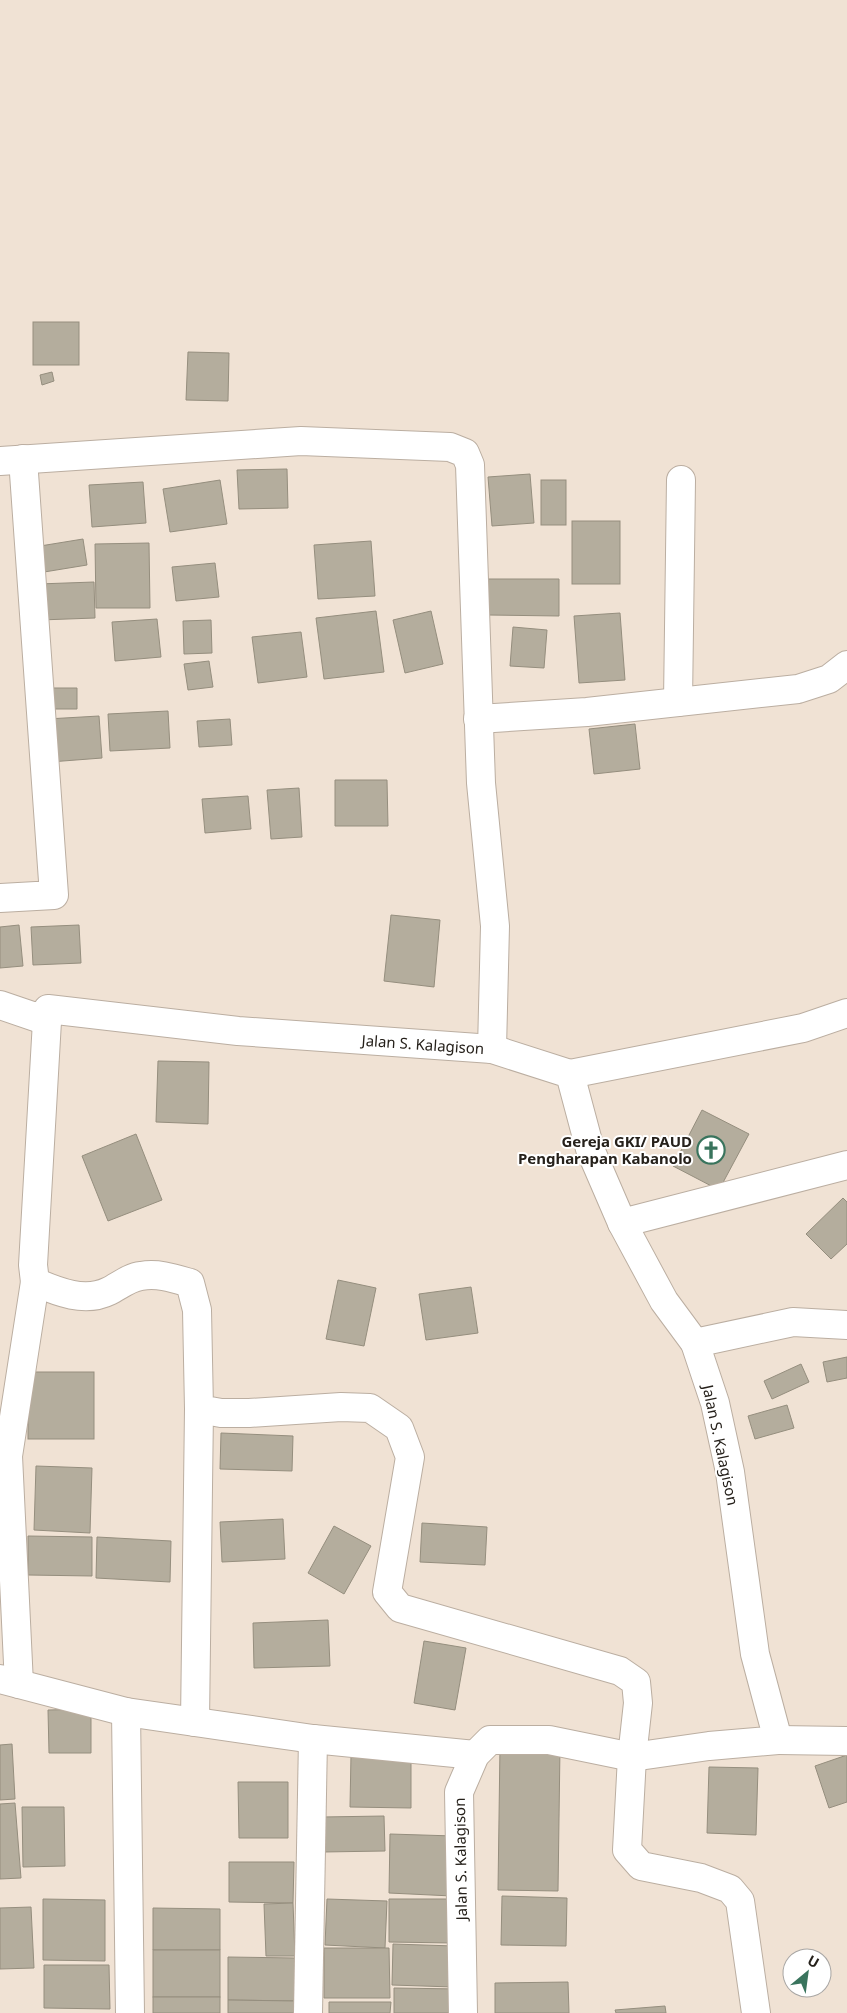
<svg xmlns="http://www.w3.org/2000/svg" width="847" height="2013" viewBox="0 0 847 2013" font-family="'Noto Sans',sans-serif">
  <style>
    .building { fill: #b4ad9d; stroke: #958e7e }
    .lines { fill: none; stroke-linecap: round; stroke-linejoin: round }
    .minor-casing { stroke: #bbaea1; stroke-width: 30 }
    .minor { stroke: #fff; stroke-width: 28 }
    .labels { text-anchor: middle; dominant-baseline: central; stroke-width: 4; stroke-linejoin: round; paint-order: stroke }
    .street-label { font-size: 15px; fill: #26211b; stroke: #fff }
    .poi-label { font-size: 15px; font-weight: bold; fill: #26211b; stroke: #fff; text-anchor: end }
  </style>
  <rect width="100%" height="100%" fill="#f0e2d4"/>
  <!-- building -->
  <g class="building">
    <rect x="33" y="322" width="46" height="43"/>
    <polygon points="188,352 229,353 228,401 186,400"/>
    <polygon points="52,372 54,381 42,385 40,375"/>
    <polygon points="287,469 288,508 239,509 237,470"/>
    <polygon points="530,474 534,523 492,526 488,477"/>
    <polygon points="220,480 227,524 170,532 163,489"/>
    <rect x="541" y="480" width="25" height="45"/>
    <polygon points="143,482 146,523 92,527 89,485"/>
    <rect x="572" y="521" width="48" height="63"/>
    <polygon points="83,539 87,565 38,573 34,547"/>
    <polygon points="371,541 375,596 318,599 314,545"/>
    <polygon points="149,543 150,608 96,608 95,544"/>
    <polygon points="215,563 219,597 176,601 172,567"/>
    <polygon points="488,579 559,579 559,616 488,615"/>
    <polygon points="94,582 95,618 40,620 38,584"/>
    <polygon points="376,611 384,672 324,679 316,618"/>
    <polygon points="431,611 443,664 405,673 393,620"/>
    <polygon points="620,613 625,680 579,683 574,616"/>
    <polygon points="157,619 161,657 115,661 112,622"/>
    <polygon points="211,620 212,653 184,654 183,621"/>
    <polygon points="513,627 547,630 544,668 510,666"/>
    <polygon points="301,632 307,677 258,683 252,637"/>
    <polygon points="209,661 213,687 188,690 184,664"/>
    <polygon points="44,688 77,688 77,709 45,709"/>
    <polygon points="168,711 170,748 110,751 108,714"/>
    <polygon points="99,716 102,758 50,762 47,719"/>
    <polygon points="230,719 232,745 199,747 197,721"/>
    <polygon points="635,724 640,769 594,774 589,729"/>
    <polygon points="335,780 387,780 388,826 335,826"/>
    <polygon points="299,788 302,837 271,839 267,790"/>
    <polygon points="248,796 251,829 205,833 202,799"/>
    <polygon points="391,915 440,920 434,987 384,981"/>
    <polygon points="19,925 23,966 0,968 0,927"/>
    <polygon points="79,925 81,963 33,965 31,927"/>
    <polygon points="158,1061 209,1062 208,1124 156,1122"/>
    <polygon points="702,1110 749,1134 719,1190 673,1166"/>
    <polygon points="136,1134 162,1200 108,1221 82,1156"/>
    <polygon points="843,1198 847,1202 847,1244 831,1259 806,1234"/>
    <polygon points="338,1280 376,1288 364,1346 326,1339"/>
    <polygon points="471,1287 478,1333 426,1340 419,1294"/>
    <polygon points="847,1357 847,1378 827,1382 823,1362"/>
    <polygon points="801,1364 809,1382 772,1399 764,1381"/>
    <rect x="28" y="1372" width="66" height="67"/>
    <polygon points="787,1405 794,1428 755,1439 748,1416"/>
    <polygon points="221,1433 293,1436 292,1471 220,1469"/>
    <polygon points="36,1466 92,1468 90,1533 34,1530"/>
    <polygon points="283,1519 285,1559 222,1562 220,1522"/>
    <polygon points="422,1523 487,1527 485,1565 420,1562"/>
    <polygon points="334,1526 371,1546 344,1594 308,1573"/>
    <polygon points="28,1536 92,1537 92,1576 28,1575"/>
    <polygon points="97,1537 171,1541 170,1582 96,1578"/>
    <polygon points="328,1620 330,1666 254,1668 253,1623"/>
    <polygon points="424,1641 466,1648 455,1710 414,1703"/>
    <polygon points="91,1709 91,1753 49,1753 48,1710"/>
    <polygon points="12,1744 15,1799 0,1800 0,1745"/>
    <polygon points="500,1746 560,1747 558,1891 498,1890"/>
    <polygon points="351,1755 411,1756 411,1808 350,1807"/>
    <polygon points="847,1755 847,1802 829,1808 815,1766"/>
    <polygon points="709,1767 758,1768 756,1835 707,1833"/>
    <polygon points="238,1782 288,1782 288,1838 239,1838"/>
    <polygon points="15,1803 21,1878 0,1879 0,1804"/>
    <polygon points="22,1807 64,1807 65,1866 23,1867"/>
    <polygon points="384,1816 385,1851 323,1852 322,1817"/>
    <polygon points="390,1834 454,1836 452,1896 389,1893"/>
    <polygon points="229,1862 294,1862 293,1903 229,1902"/>
    <polygon points="502,1896 567,1898 566,1946 501,1945"/>
    <polygon points="43,1899 105,1900 105,1961 43,1960"/>
    <polygon points="327,1899 387,1901 385,1948 325,1945"/>
    <polygon points="389,1899 451,1899 452,1943 389,1942"/>
    <polygon points="293,1903 295,1956 266,1956 264,1904"/>
    <polygon points="31,1907 34,1968 0,1969 0,1908"/>
    <polygon points="153,1908 220,1909 220,1950 153,1950"/>
    <polygon points="393,1944 454,1946 453,1987 392,1985"/>
    <polygon points="324,1948 389,1948 390,1998 324,1998"/>
    <rect x="153" y="1950" width="67" height="47"/>
    <polygon points="228,1957 295,1958 295,2001 228,2000"/>
    <polygon points="44,1965 109,1965 110,2009 44,2008"/>
    <polygon points="568,1982 569,2013 495,2013 495,1983"/>
    <polygon points="394,1988 459,1989 459,2013 394,2013"/>
    <rect x="153" y="1997" width="67" height="16"/>
    <polygon points="228,2000 295,2001 295,2013 228,2013"/>
    <polygon points="329,2002 391,2002 390,2013 329,2013"/>
    <polygon points="665,2006 666,2013 616,2013 615,2010"/>
  </g>
  <g class="lines">
    <!-- minor casing -->
    <g class="minor-casing">
      <g id="minor">
        <polyline points="0,461 301,441 450,447 465,453 470,465 481,783 495,926 492,1049"/>
        <polyline points="678,702 681,480"/>
        <polyline points="478,719 587,712 798,689 829,679 847,665"/>
        <polyline points="0,898 54,895 23,459"/>
        <polyline points="0,1005 47,1021 48,1009 238,1031 492,1049 570,1074 590,1149 622,1223 664,1301 695,1343 715,1403 730,1472 755,1654 778,1740 709,1746 632,1757 549,1740 490,1740 475,1755 459,1792 463,2013"/>
        <path d="M 47,1021 L 33,1265 L 35,1282 C 58,1292 85,1303 109,1291 C 119,1286 130,1277 141,1276 C 158,1273 173,1278 190,1283 L 197,1310 L 199,1409 L 221,1413 L 249,1413 L 341,1407 L 370,1408 L 399,1428 L 410,1457 L 387,1592 L 400,1608 L 620,1671 L 636,1682 L 638,1703 L 632,1757 L 627,1850 L 641,1866 L 701,1878 L 730,1889 L 740,1901 L 756,2013"/>
        <polyline points="570,1074 803,1028 847,1013"/>
        <polyline points="622,1223 847,1165"/>
        <polyline points="695,1343 793,1322 847,1325"/>
        <polyline points="0,1679 126,1712 313,1739 475,1755"/>
        <polyline points="19,1684 8,1456 35,1282"/>
        <polyline points="126,1712 130,2013"/>
        <polyline points="195,1722 199,1409"/>
        <polyline points="778,1740 847,1741"/>
        <polyline points="308,2013 313,1739"/>
      </g>
    </g>
    <!-- minor -->
    <use href="#minor" class="minor"/>
  </g>
  <!-- icons -->
  <defs>
    <g id="church-ring" transform="scale(1.4375)"><circle r="9.5" fill="#fff" stroke="#39745d" stroke-width="1.5"/><path d="M-1.2-6h2.4v3.5h3.3v2.4h-3.3V6h-2.4V-.1h-3.3v-2.4h3.3Z" fill="#39745d"/></g>
  </defs>
  <g fill-rule="evenodd">
    <use href="#church-ring" x="711" y="1150"/>
  </g>
  <g class="labels">
    <!-- street labels -->
    <g class="street-label">
      <text transform="translate(423 1044) rotate(4)">Jalan S. Kalagison</text>
      <text transform="translate(721 1445) rotate(78)">Jalan S. Kalagison</text>
      <text transform="translate(460 1859) rotate(-91)">Jalan S. Kalagison</text>
    </g>
    <!-- poi labels -->
    <g class="poi-label">
      <text x="692" y="1141">Gereja GKI/ PAUD<tspan x="692" dy="17">Pengharapan Kabanolo</tspan></text>
    </g>
  </g>
  <!-- north arrow -->
  <g transform="translate(807 1973) rotate(29)"><circle r="24" fill="#ffffff" stroke="#a8a6a4"/>
  <path d="M0-4L9 19L0 12L-9 19Z" fill="#39745d"/>
  <text y="-8" font-size="14" font-weight="bold" text-anchor="middle" fill="#26211b">U</text>
  </g>
</svg>
